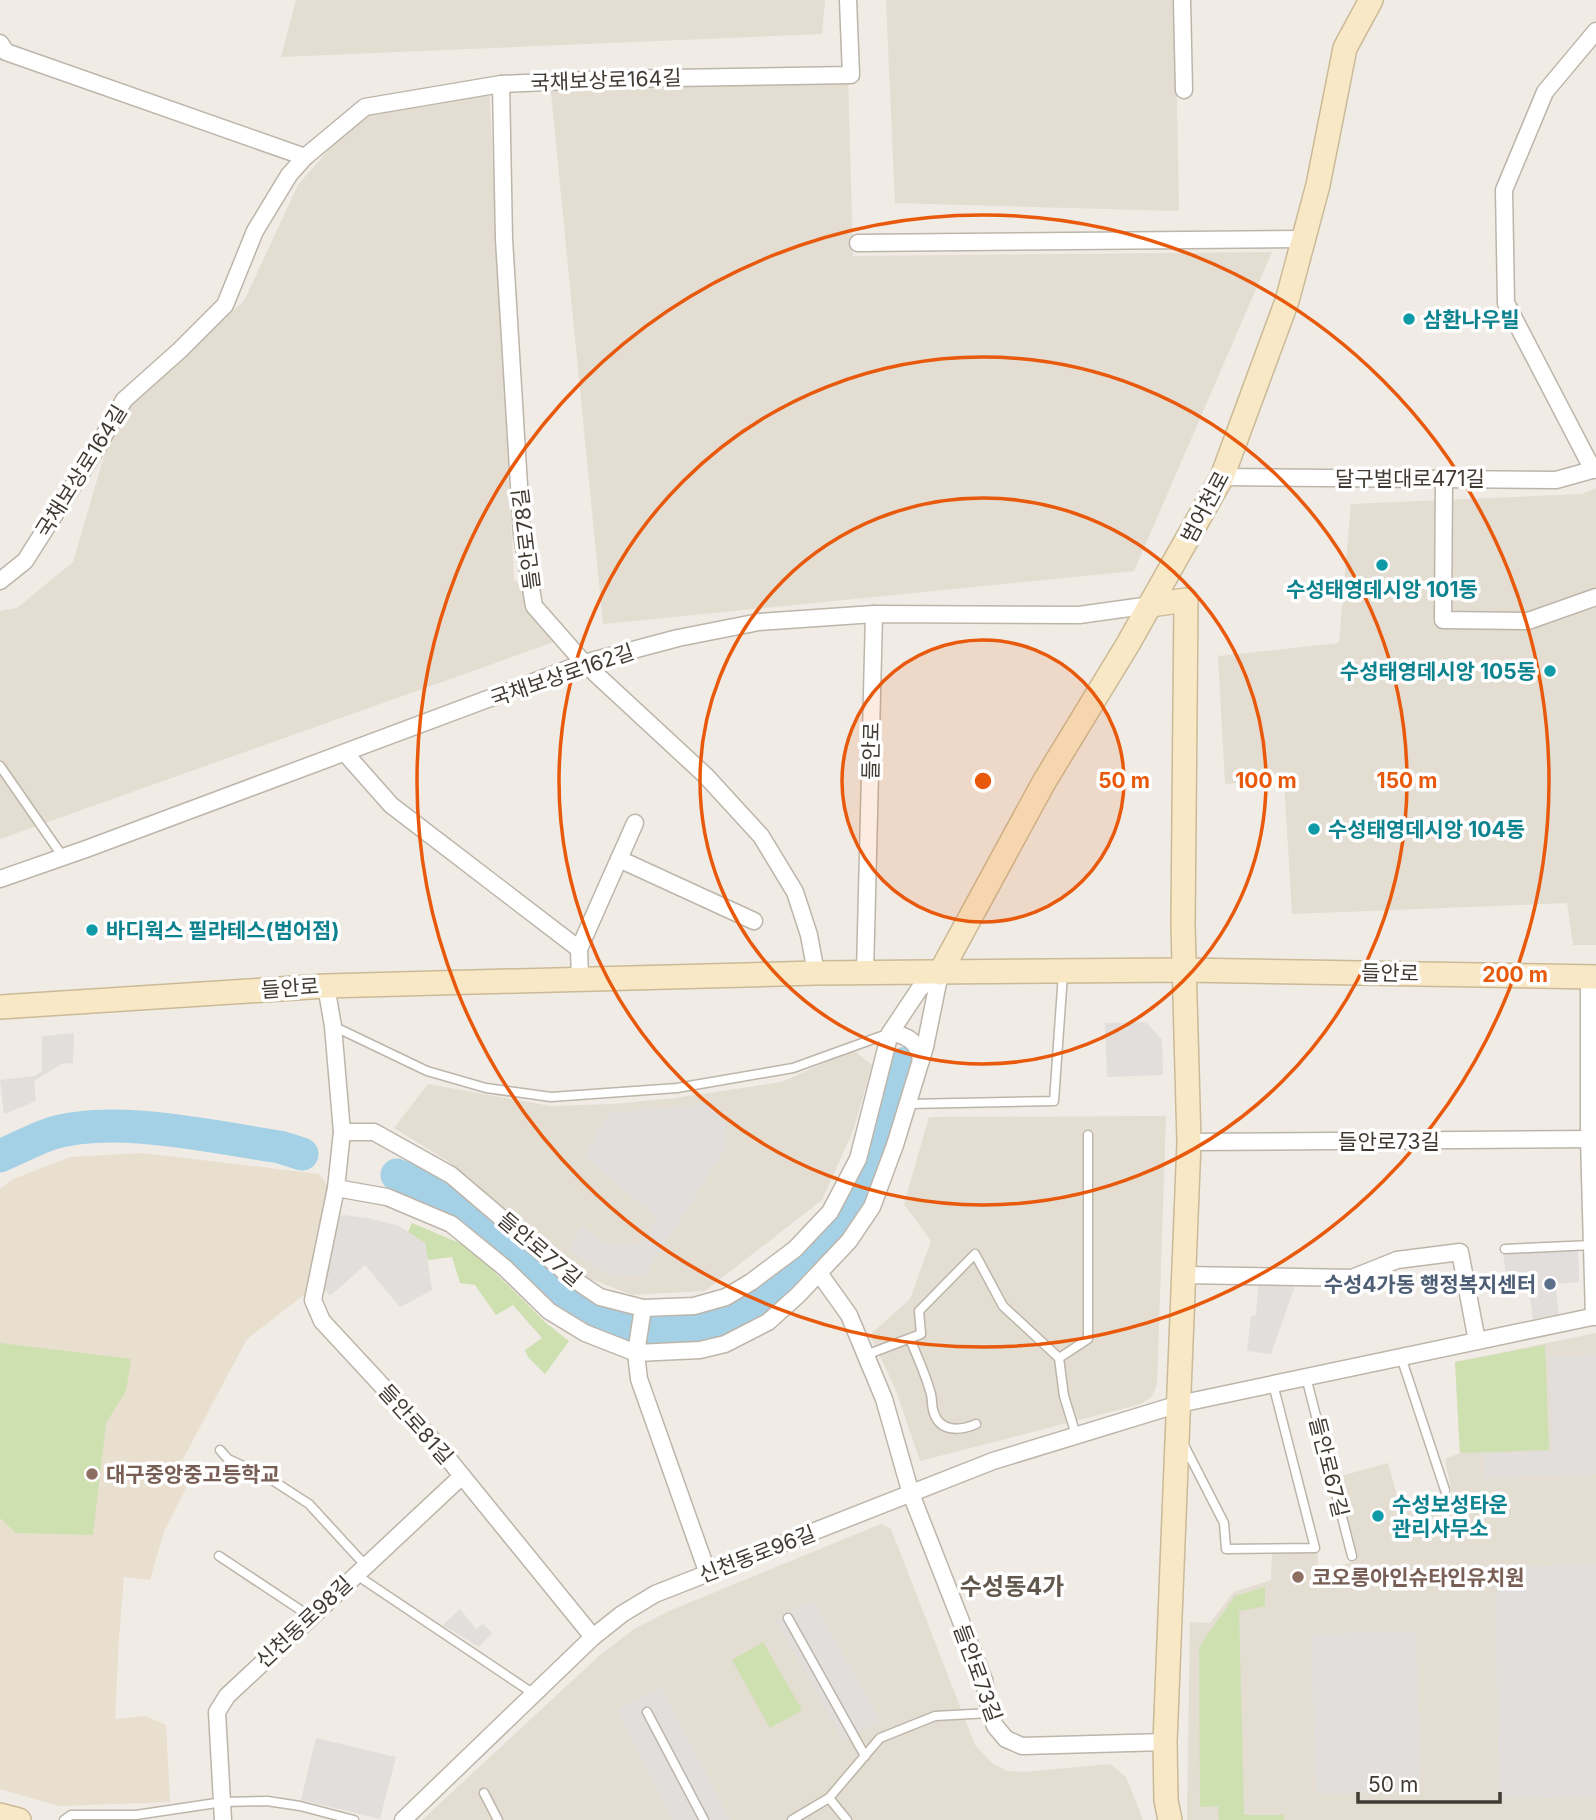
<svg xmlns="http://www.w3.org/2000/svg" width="1596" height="1820" viewBox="0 0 1596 1820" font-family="Inter,'Noto Sans KR',sans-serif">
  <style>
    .residential { fill: #e3ddd2 }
    .education { fill: #e8dfcf }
    .green { fill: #cee0b0 }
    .parking { fill: #e1dedc }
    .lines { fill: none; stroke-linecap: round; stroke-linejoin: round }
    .river { stroke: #a5d1e7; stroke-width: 33 }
    .lane-casing { stroke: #bdb5aa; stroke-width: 11 }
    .street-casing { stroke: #bdb5aa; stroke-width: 19 }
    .secondary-casing { stroke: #cbba97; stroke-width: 26 }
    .lane { stroke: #fff; stroke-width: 8 }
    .street { stroke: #fff; stroke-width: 16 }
    .secondary { stroke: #f8e8c5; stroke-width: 23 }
    .ring { fill: none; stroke: #e8590c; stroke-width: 3.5 }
    .culture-dot { fill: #0f9aa8; stroke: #fff; stroke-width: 2.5 }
    .service-dot { fill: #5c6f8a; stroke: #fff; stroke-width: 2.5 }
    .education-dot { fill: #8d6e63; stroke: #fff; stroke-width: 2.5 }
    .labels { text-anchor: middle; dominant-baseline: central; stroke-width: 7; stroke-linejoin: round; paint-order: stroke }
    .street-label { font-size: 21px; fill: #413b34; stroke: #fff }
    .culture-label { font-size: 21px; font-weight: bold; fill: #0d838f; stroke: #fff; text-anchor: start }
    .service-label { font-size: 21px; font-weight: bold; fill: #4e5e75; stroke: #fff; text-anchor: end }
    .education-label { font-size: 21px; font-weight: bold; fill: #785e54; stroke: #fff; text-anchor: start }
    .quarter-label { font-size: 24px; font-weight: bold; fill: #62584d; stroke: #fff }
    .centre { fill: #e8590c; stroke: #fff; stroke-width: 3.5 }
    .ring-label { font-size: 21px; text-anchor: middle; font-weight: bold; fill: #e8590c; stroke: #fff; stroke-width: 7; stroke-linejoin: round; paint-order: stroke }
  </style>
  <rect width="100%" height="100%" fill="#f0ebe4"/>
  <!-- residential -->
  <g class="residential">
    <polygon points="296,0 825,0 822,34 281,57"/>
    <polygon points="886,0 1175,0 1179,211 895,203"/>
    <polygon points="848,78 853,256 1272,252 1134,571 603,624 550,82"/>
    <polygon points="489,87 514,579 568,637 0,839 0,611 17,608 73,562 107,446 139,392 244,301 298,185 374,98"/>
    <polygon points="1596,488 1596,945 1573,945 1567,903 1292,914 1284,780 1225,784 1218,656 1339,643 1351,504 1582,494"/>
    <polygon points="853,1050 872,1065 853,1131 822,1200 705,1291 632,1295 581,1275 522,1229 448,1161 394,1128 428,1084 550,1106 613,1104 675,1098 782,1082"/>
    <polygon points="1166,1116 1157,1385 1152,1396 1141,1404 920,1461 895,1388 870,1335 910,1299 931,1241 904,1204 929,1117"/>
    <polygon points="1596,1333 1596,1820 1187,1820 1190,1622 1210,1623 1234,1592 1271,1580 1272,1552 1317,1551 1319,1572 1356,1561 1334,1478 1388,1463 1402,1513 1452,1494 1445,1459 1460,1453 1455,1362"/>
    <polygon points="881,1524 891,1529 975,1745 992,1763 1007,1771 1025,1772 1110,1764 1126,1777 1143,1820 422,1820 599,1656 634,1629 669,1611"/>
  </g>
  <!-- education -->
  <polygon class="education" points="142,1153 319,1174 328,1186 309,1291 247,1339 178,1468 190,1480 164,1531 150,1580 124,1577 119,1638 115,1719 145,1716 166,1725 170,1802 60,1806 0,1789 0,1189 11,1180 70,1157"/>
  <!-- green -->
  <g class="green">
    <polygon points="412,1223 469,1247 546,1323 569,1341 545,1374 528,1357 525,1350 542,1338 513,1305 496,1315 475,1285 460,1283 452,1257 428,1260 425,1243 408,1232"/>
    <polygon points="0,1343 131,1359 126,1391 106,1423 93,1535 16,1533 0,1518"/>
    <polygon points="1545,1345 1549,1450 1460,1453 1455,1362"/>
    <polygon points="1265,1587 1265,1606 1239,1611 1244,1815 1284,1815 1284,1820 1219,1820 1218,1806 1200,1807 1199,1647 1235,1596"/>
    <polygon points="763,1642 802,1710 770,1728 732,1660"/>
  </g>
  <!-- parking -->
  <g class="parking">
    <polygon points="1146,1022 1162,1040 1163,1075 1107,1077 1105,1023"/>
    <polygon points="74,1033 73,1063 61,1064 34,1081 36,1101 4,1114 0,1080 35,1076 42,1071 42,1036"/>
    <polygon points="707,1104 725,1115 727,1146 645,1275 614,1277 569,1251 582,1226 601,1241 623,1246 641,1244 657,1218 584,1156 609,1113"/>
    <polygon points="343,1215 368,1218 399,1226 425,1243 432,1290 400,1307 365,1265 330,1296 320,1284 334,1219"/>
    <polygon points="1578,1250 1579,1282 1555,1284 1559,1314 1533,1319 1527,1278 1507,1281 1503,1254"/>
    <polygon points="1259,1279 1297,1280 1271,1354 1247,1351 1251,1316 1256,1315"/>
    <polygon points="1596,1355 1596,1474 1485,1478 1484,1454 1553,1451 1549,1357"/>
    <polygon points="1596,1565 1596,1797 1499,1799 1495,1567"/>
    <polygon points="812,1600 880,1720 844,1741 776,1620"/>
    <polygon points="460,1609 476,1629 483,1624 492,1633 479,1647 443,1625"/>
    <polygon points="1416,1631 1420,1791 1316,1794 1311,1634"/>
    <polygon points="661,1687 730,1820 673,1820 617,1710"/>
    <polygon points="316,1738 396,1757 380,1819 301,1800"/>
  </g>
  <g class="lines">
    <!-- river -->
    <g class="river">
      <path d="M 0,1156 C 16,1149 33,1140 50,1134 C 115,1114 212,1137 280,1147 L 302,1154"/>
      <polyline points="397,1175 442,1193 526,1260 567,1296 602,1319 629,1327 658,1331 687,1328 719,1320 752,1307 782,1287 846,1221 870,1185 885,1144 906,1063"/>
    </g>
    <!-- lane casing -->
    <g class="lane-casing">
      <g id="lane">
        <polyline points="0,766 63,857"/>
        <polyline points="333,1026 427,1071 486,1088 551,1097 677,1088 793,1068 890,1033"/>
        <polyline points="908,1104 1054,1101 1063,974"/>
        <polyline points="1505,1249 1592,1245"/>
        <path d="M 910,1339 C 917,1356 925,1373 930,1391 C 933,1398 931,1406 934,1413 C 940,1432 960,1431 976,1424"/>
        <polyline points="866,1355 921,1334 919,1311 975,1254 1003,1306 1059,1358 1064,1396 1076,1435"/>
        <polyline points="1401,1357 1445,1490"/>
        <polyline points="1059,1358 1088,1339 1088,1135"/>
        <polyline points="1306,1377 1352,1556"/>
        <polyline points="1184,1445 1224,1523 1226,1549 1315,1548 1273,1384"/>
        <polyline points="220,1450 228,1459 269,1478 309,1504 365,1565"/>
        <polyline points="219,1556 311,1617"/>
        <polyline points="355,1574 534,1694"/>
        <polyline points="788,1618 865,1756"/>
        <polyline points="647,1712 704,1820"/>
        <polyline points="484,1793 498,1820"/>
        <polyline points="829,1798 847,1820"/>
        <polyline points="64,1820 71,1815 136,1815 223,1802 267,1801 300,1806 354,1820"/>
        <polyline points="792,1820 829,1798 880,1738 935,1716 990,1713"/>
      </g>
    </g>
    <!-- street casing -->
    <g class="street-casing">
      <g id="street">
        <polyline points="1182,0 1184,90"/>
        <polyline points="0,43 6,52 305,157"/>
        <polyline points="501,84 504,239 522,535 534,606 584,663 706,776 761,836 795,892 809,935 816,973"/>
        <polyline points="858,243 1304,239"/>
        <polyline points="1593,470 1506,303 1504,190 1545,92 1596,31"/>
        <polyline points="1222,477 1556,480 1596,469"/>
        <polyline points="1444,478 1443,620 1528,621 1596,597"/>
        <polyline points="0,581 25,561 97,448 124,400 180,350 225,305 255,231 289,175 305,157 365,107 501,84 613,79 851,75 848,0"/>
        <polyline points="345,753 391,805 579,949 580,979"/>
        <polyline points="619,859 754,921"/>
        <polyline points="0,879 86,849 584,663 678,638 759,622 874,614 1079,615 1151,605"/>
        <polyline points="579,949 635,823"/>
        <polyline points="865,973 874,614"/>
        <polyline points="1589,977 1589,1139 1594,1317"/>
        <polyline points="326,986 333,1026 342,1132 336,1188 313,1300 322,1321 437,1445 593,1637"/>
        <path d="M 890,1033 C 908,1035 918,1042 921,1060"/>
        <polyline points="342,1132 374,1132 451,1175 572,1278 600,1297 643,1308 694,1306 726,1297 751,1282 795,1249 830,1212 858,1159 890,1033 920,988 940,973"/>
        <polyline points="1189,1142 1596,1139"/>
        <polyline points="336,1188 387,1197 451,1224 505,1268 549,1311 585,1333 636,1353 700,1350 725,1344 768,1322 798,1295 849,1241 872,1207 895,1145 925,1047 940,973"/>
        <polyline points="819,1273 849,1315 884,1399 911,1494 984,1680 990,1713 995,1726 1006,1739 1022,1746 1165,1742"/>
        <polyline points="1184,1275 1352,1278 1397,1260 1460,1252 1477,1341"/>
        <polyline points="643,1308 636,1353 639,1379 708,1574"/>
        <polyline points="223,1820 217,1712 227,1696 462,1476"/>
        <polyline points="403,1820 593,1637 622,1614 655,1594 993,1461 1179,1404 1596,1316"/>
      </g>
    </g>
    <!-- secondary casing -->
    <g class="secondary-casing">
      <g id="secondary">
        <polyline points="1151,605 1186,600 1183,925 1189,1142 1165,1742 1166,1800 1170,1820"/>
        <polyline points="940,973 1044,782 1128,644 1222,477 1287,301 1318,185 1345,48 1371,0"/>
        <polyline points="0,1007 326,986 816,973 1184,970 1596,977"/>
        <polyline points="0,1815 19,1820"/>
      </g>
    </g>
    <!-- lane -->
    <use href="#lane" class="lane"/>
    <!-- street -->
    <use href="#street" class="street"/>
    <!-- secondary -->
    <use href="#secondary" class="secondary"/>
  </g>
  <!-- distance rings -->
  <circle cx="983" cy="781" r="141" fill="#e8590c" fill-opacity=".12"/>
  <g class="ring">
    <circle cx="983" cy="781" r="141"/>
    <circle cx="983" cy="781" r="283"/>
    <circle cx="983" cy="781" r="424"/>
    <circle cx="983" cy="781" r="566"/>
  </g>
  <!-- markers -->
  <g class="culture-dot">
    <circle cx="1409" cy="319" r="7"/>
    <circle cx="1382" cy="565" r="7"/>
    <circle cx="1550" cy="671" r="7"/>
    <circle cx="1314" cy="829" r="7"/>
    <circle cx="92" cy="930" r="7"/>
    <circle cx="1378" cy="1516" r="7"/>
  </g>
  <circle class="service-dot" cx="1550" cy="1284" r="7"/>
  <g class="education-dot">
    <circle cx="92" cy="1474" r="7"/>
    <circle cx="1298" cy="1577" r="7"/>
  </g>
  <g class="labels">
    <!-- street labels -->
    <g class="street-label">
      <text transform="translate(606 80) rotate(-2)">국채보상로164길</text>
      <text transform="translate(81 471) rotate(-58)">국채보상로164길</text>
      <text x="1410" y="478">달구벌대로471길</text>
      <text transform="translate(1205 507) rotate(-62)">범어천로</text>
      <text transform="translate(526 539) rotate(-97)">들안로78길</text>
      <text transform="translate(562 675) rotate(-19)">국채보상로162길</text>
      <text transform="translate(871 751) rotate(-89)">들안로</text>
      <text transform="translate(1390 973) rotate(1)">들안로</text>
      <text transform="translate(290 988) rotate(-4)">들안로</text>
      <text x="1389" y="1141">들안로73길</text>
      <text transform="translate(540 1249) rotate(40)">들안로77길</text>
      <text transform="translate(416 1424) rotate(48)">들안로81길</text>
      <text transform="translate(1329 1467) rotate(76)">들안로67길</text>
      <text transform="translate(757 1554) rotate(-21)">신천동로96길</text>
      <text transform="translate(304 1622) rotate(-43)">신천동로98길</text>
      <text transform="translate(978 1673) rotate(70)">들안로73길</text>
    </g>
    <!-- culture labels -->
    <g class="culture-label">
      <text x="1423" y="319">삼환나우빌</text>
      <text x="1382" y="589" text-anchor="middle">수성태영데시앙 101동</text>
      <text x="1536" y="671" text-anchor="end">수성태영데시앙 105동</text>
      <text x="1328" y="829">수성태영데시앙 104동</text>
      <text x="106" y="930">바디웍스 필라테스(범어점)</text>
      <text x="1392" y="1504">수성보성타운<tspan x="1392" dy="24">관리사무소</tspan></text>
    </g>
    <!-- service labels -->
    <g class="service-label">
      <text x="1536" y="1284">수성4가동 행정복지센터</text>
    </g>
    <!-- education labels -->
    <g class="education-label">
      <text x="106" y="1474">대구중앙중고등학교</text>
      <text x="1312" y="1577">코오롱아인슈타인유치원</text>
    </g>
    <!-- quarter labels -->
    <g class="quarter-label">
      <text x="1012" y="1586">수성동4가</text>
    </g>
  </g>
  <circle cx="983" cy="781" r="10" class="centre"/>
  <g class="ring-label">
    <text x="1124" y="788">50 m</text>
    <text x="1266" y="788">100 m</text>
    <text x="1407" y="788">150 m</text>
    <text x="1515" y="982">200 m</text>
  </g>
  <!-- scale -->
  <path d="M1358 1792v10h142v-10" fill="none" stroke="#413b34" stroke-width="3.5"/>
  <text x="1368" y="1792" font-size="21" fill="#413b34" stroke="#ffffff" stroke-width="5" paint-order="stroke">50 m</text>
</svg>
